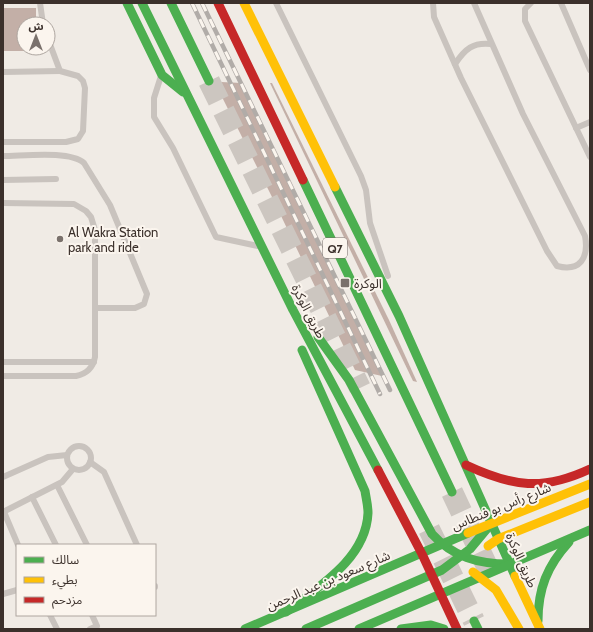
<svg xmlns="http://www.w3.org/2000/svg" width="593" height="632" viewBox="0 0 593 632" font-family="Cabin,'Noto Sans Arabic',sans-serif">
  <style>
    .building { fill: #c3afa7 }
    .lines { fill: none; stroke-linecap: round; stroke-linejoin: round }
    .highway-tunnel { stroke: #ccc6c0; stroke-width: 22; stroke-dasharray: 22 11; stroke-linecap: butt }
    .lane { stroke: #c9c3be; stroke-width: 6 }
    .fast { stroke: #4caf50; stroke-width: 9 }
    .slow { stroke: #ffc107; stroke-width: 9 }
    .jam { stroke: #c62828; stroke-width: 9 }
    .rail-casing { stroke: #b1aca8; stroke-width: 4.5 }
    .rail { stroke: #fbf5ee; stroke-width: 3; stroke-dasharray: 9; stroke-linecap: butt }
    .poi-dot { fill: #7a716c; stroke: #fbf5ee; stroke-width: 1.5 }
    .labels { text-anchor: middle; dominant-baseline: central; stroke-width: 4; stroke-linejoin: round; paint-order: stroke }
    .shield { fill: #fbf5ee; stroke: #756b66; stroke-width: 1 }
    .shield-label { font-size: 12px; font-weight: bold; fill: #3b302b }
    .poi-label { font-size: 13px; fill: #3b302b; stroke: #fbf5ee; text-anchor: start }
    .street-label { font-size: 13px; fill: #3b302b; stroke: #fbf5ee }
  </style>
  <rect width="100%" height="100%" fill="#f0ebe5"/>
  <!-- building -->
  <g class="building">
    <polygon points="3,8 36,8 36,24 24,24 24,51 3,51"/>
    <polygon points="221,82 242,83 382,376 355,370 271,195 218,89"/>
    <polygon points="270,83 272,83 389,320 417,382 413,381"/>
  </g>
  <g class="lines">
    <!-- highway-tunnel -->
    <g class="highway-tunnel">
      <polyline points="209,81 360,388"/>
      <polyline points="452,492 493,579"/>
      <polyline points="429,529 474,621"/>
    </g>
    <!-- lane -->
    <g class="lane">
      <polyline points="40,3 43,24"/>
      <polyline points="276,3 361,176 366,190 370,223 388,276"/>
      <path d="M 433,3 L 434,17 L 461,78 L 547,251 L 557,266 C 580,272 589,258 585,236 L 523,114 L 474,3"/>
      <polyline points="531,3 525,9 525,21 590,157"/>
      <polyline points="561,3 590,70"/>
      <path d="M 455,64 C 465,49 473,42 491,44"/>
      <polyline points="3,72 60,71"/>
      <polyline points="161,76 154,98 154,117 173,148 216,237 258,246"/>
      <polyline points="576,128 590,122"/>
      <polyline points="3,142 66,142 78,139 83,131 85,88 83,81 78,76 60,71 48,39"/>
      <path d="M 3,156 C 23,156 70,150 84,163 L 110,205 L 147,294 L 144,304 L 135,308 L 95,308"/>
      <polyline points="3,180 56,179"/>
      <path d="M 3,203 L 74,204 L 86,211 L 91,217 L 95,230 L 95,357 C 93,368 86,374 76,376 L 3,376"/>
      <polyline points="3,362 94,362"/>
      <circle cx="79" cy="458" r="12"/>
      <polyline points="90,462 104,472 137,545"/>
      <polyline points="3,477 48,457 67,455"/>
      <polyline points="57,485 87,545"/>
      <polyline points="32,497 56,545"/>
      <polyline points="3,512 62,482 73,469"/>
      <polyline points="4,512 18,545"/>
      <polyline points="155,586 155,587"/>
      <polyline points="3,594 17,590"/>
      <polyline points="50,615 57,629"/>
      <polyline points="90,629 97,626 92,615"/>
    </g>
    <!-- fast -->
    <g class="fast">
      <polyline points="127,3 162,75 183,92"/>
      <polyline points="142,3 293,310 378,470"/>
      <polyline points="171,3 209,81"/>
      <polyline points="303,180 452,492"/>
      <polyline points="335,187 399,316 515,576"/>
      <path d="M 318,337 L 349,380 L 432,534 C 453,557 478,564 509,564"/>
      <path d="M 286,612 C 318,587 366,559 368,513 C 368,505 366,498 365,491 L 302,350"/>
      <polyline points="474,621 478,629"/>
      <path d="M 538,621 C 538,589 547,566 569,542"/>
      <polyline points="245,629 468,533"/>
      <polyline points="306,629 442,570 470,549 490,525"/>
      <polyline points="359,629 590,530"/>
      <polyline points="401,629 431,625 444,629"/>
    </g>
    <!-- slow -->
    <g class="slow">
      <polyline points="244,3 335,187"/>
      <polyline points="468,533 590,484"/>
      <polyline points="488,546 498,539 590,502"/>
      <polyline points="473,572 496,590 519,629"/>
      <polyline points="515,576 540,629"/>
    </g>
    <!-- jam -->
    <g class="jam">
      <polyline points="218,3 303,180"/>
      <path d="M 466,465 C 513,487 543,491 590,469"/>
      <polyline points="378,470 422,554 457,629"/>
    </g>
    <!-- rail casing -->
    <g class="rail-casing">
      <g id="rail">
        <polyline points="192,3 380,394"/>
        <polyline points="202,3 390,390"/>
      </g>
    </g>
    <!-- rail -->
    <use href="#rail" class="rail"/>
  </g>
  <!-- markers -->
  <g class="poi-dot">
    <circle cx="60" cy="239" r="4"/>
    <rect x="340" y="278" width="10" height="10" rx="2"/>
  </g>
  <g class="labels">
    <!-- shield labels -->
    <rect class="shield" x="323" y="238" width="24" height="20" rx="3"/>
    <g class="shield-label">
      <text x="335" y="248">Q7</text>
    </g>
    <!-- poi labels -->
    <g class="poi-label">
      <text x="68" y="232">Al Wakra Station<tspan x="68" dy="15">park and ride</tspan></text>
      <text x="354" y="283">الوكرة</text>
    </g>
    <!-- street labels -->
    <g class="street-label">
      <text transform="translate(309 311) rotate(63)">طريق الوكرة</text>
      <text transform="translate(501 506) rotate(-22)">شارع رأس بو فنطاس</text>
      <text transform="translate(522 560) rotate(66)">طريق الوكرة</text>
      <text transform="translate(328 580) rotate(-23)">شارع سعود بن عبد الرحمن</text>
    </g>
  </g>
  <!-- border -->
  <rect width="593" height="632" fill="none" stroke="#3b302b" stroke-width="8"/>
  <!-- legend -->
  <rect x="16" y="544" width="140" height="72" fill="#fbf5ee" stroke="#aea6a0"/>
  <rect x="24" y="557" width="20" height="6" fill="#4caf50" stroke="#aea6a0"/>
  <text x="52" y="564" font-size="12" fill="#3b302b">سالك</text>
  <rect x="24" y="577" width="20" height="6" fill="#ffc107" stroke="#aea6a0"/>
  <text x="52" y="584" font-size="12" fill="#3b302b">بطيء</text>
  <rect x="24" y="597" width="20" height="6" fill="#c62828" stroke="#aea6a0"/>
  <text x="52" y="604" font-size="12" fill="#3b302b">مزدحم</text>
  <!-- north arrow -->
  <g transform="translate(36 36)"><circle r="19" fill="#fbf5ee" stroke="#aea6a0"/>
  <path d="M0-3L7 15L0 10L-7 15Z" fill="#7a716c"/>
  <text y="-6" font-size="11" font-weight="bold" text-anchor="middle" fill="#3b302b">ش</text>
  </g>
</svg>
